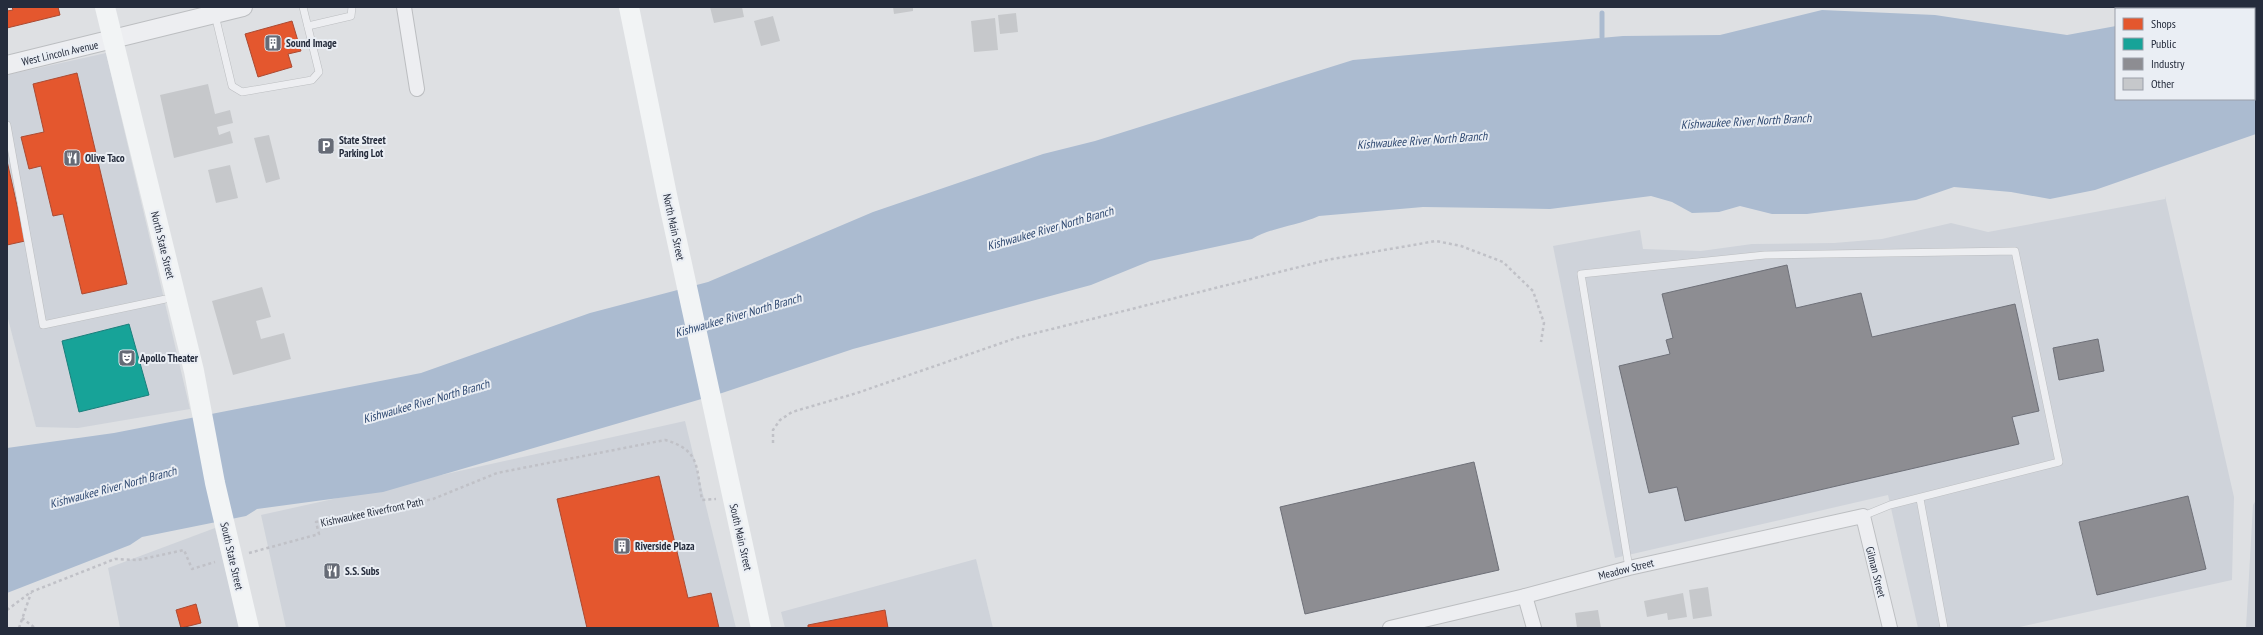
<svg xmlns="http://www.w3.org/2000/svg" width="2263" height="635" viewBox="0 0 2263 635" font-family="'PT Sans Narrow',sans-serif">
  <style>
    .built { fill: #cfd3da }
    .water { fill: #abbbd0 }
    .shops { fill: #e4572e; stroke: #ab4a32 }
    .public { fill: #17a398; stroke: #1b7f7c }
    .industry { fill: #8d8d92; stroke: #6e7078 }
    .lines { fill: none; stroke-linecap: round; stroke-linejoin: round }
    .stream { stroke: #abbbd0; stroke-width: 5 }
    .building { fill: #c6c8cb }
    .service-casing { stroke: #bcbec1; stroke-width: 8 }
    .minor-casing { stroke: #bcbec1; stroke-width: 16 }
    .tertiary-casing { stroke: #bcbec1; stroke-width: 20 }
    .path { stroke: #c0c1c7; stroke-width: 2.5; stroke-dasharray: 3 3; stroke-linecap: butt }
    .service { stroke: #edeef1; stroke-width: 7 }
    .minor { stroke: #edeef1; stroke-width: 14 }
    .tertiary { stroke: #edeef1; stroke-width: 18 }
    .secondary { stroke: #f2f4f5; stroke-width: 20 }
    .labels { text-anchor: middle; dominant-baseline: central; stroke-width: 4; stroke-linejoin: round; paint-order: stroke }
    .poi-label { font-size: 11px; font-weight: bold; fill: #252c3c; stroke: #eaeef4; text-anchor: start }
    .street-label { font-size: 11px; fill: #252c3c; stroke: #eaeef4 }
    .water-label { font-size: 12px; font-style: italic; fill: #2f4971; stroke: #eaeef4 }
  </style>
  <rect width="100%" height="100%" fill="#dee0e3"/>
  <!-- built -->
  <g class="built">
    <polygon points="106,53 190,409 78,428 36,427 7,315 7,75"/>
    <polygon points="2165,196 2234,497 2232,580 2015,628 1918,628 1888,495 1615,558 1553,246 1640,230 1643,249 1701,251 1752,244 1834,243 1882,239 1951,223 1988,232 2165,199"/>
    <polygon points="685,421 736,628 286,628 261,515"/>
    <polygon points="2256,500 2256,628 2246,628 2253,505"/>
    <polygon points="215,528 240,628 120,628 108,568"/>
    <polygon points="976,559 993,628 785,628 781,612"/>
  </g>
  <!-- water -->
  <path class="water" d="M 2151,7 L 2256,7 L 2256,134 L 2095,190 L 2050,199 L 2011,192 L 1954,187 L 1916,200 L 1807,214 L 1772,214 L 1740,206 L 1719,212 L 1692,213 L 1672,202 L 1651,196 L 1550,209 L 1423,207 L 1319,216 C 1297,226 1272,227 1252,239 L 1150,261 L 1091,285 L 853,349 L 722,393 L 383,492 L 257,509 L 246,516 L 142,537 L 130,545 L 7,593 L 7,448 L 114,433 L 421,373 L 590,313 L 708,282 L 873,212 L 1043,154 L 1095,141 L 1353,60 L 1623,36 L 1720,35 L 1822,10 L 1935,15 L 2067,35 L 2116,26 L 2116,99 L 2254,99 L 2254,9 L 2148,9 Z"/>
  <!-- shops -->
  <g class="shops">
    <polygon points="12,7 58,7 60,15 7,28 7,11 13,10"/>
    <polygon points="292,21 301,51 288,54 292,67 258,77 245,34"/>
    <polygon points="77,73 127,284 82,294 63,214 53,216 41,166 29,169 21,137 44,132 33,84"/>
    <polygon points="7,161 25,241 7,245"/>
    <polygon points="659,476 688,598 711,593 719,628 587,628 557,499"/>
    <polygon points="196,604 201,623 181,628 176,610"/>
    <polygon points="885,610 888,628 808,628 808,625"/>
  </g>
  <!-- public -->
  <polygon class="public" points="129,324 149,395 79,412 62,341"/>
  <!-- industry -->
  <g class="industry">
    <polygon points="1787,265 1796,308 1861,293 1872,337 2015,304 2039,411 2012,417 2019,444 1685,521 1677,487 1649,493 1619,366 1670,354 1666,340 1673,338 1662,294"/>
    <polygon points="2098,339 2104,371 2059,380 2053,348"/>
    <polygon points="1474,462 1499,570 1305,614 1280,507"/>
    <polygon points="2188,496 2206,569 2097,595 2079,522"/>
  </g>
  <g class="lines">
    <!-- stream -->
    <polyline class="stream" points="1602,37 1602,13"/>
  </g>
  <!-- building -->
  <g class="building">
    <polygon points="710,7 742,7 744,17 714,23"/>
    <polygon points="893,7 913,7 913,11 894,14"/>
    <polygon points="1016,13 1018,32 1000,34 998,15"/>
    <polygon points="773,16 780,41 761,46 754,21"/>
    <polygon points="995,18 998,50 974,52 971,21"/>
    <polygon points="208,84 215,114 230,110 233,123 217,127 219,135 230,131 233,143 174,158 160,95"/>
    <polygon points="269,135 280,179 266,183 254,138"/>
    <polygon points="230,165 238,198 216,203 208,170"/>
    <polygon points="262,287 271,317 256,321 261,339 284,333 291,359 233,375 212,301"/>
    <polygon points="1708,587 1712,616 1693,619 1689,590"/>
    <polygon points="1683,593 1687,617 1668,620 1667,613 1647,617 1644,601"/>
    <polygon points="1598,610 1601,628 1577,628 1575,613"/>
  </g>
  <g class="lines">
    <!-- service casing -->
    <g class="service-casing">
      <g id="service">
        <polyline points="215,15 232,86 242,92 312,80 319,72 303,7"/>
        <polyline points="308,26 351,16 352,7"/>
        <polyline points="7,125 43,325 175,297"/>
        <polyline points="1920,499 1944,628"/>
        <polyline points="1629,568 1581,274 1765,255 2015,251 2059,462 1890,505 1863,516"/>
      </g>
    </g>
    <!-- minor casing -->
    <g class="minor-casing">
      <g id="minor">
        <polyline points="404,7 417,89"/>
        <polyline points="1525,596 1534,628"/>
        <polyline points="1390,628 1525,596 1629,568 1863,516 1890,628"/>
      </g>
    </g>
    <!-- tertiary casing -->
    <g class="tertiary-casing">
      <polyline id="tertiary" points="7,65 243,7"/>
    </g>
    <!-- path -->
    <g class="path">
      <polyline points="773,443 773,430 780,420 792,412 857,393 1016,338 1327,260 1436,241 1461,246 1503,262 1533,291 1544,323 1541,342"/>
      <path d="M 249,553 L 319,534 L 316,522 L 433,499 L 497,473 L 665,440 C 701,450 696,468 702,500 L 716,499"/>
      <polyline points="7,610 31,592 115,559 138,560 184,550 192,569 215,562"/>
      <polyline points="22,618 35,628"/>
      <polyline points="19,628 31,593"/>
    </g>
    <!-- service -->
    <use href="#service" class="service"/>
    <!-- minor -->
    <use href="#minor" class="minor"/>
    <!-- tertiary -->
    <use href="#tertiary" class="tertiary"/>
    <!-- secondary -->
    <g class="secondary">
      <polyline points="105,7 194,371 215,483 249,628"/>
      <polyline points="629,7 667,195 761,628"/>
    </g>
  </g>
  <!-- icons -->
  <defs>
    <g id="building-square" transform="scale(0.9)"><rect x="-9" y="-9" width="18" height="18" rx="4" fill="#666b76" stroke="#eaeef4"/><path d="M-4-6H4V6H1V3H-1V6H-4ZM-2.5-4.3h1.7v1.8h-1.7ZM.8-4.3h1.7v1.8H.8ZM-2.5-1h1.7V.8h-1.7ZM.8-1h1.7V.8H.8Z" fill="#fff"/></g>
    <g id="parking-square" transform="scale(0.9)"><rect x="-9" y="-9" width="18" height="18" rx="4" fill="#666b76" stroke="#eaeef4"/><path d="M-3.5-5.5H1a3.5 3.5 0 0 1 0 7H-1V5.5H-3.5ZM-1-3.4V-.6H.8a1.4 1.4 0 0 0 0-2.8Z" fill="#fff"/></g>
    <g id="restaurant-square" transform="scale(0.9)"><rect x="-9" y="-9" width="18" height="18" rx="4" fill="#666b76" stroke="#eaeef4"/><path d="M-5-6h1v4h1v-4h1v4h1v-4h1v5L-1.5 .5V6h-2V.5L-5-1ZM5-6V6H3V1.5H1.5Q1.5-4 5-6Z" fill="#fff"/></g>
    <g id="theatre-square" transform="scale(0.9)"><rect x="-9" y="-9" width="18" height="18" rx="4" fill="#666b76" stroke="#eaeef4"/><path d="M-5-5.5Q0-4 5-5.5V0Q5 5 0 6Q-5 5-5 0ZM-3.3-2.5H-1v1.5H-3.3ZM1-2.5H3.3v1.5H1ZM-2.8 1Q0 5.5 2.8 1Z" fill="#fff"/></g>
  </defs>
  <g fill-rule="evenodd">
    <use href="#building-square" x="273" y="43"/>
    <use href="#parking-square" x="326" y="146"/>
    <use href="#restaurant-square" x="72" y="158"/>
    <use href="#theatre-square" x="127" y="358"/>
    <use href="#building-square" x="622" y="546"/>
    <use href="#restaurant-square" x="332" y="571"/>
  </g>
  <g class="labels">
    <!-- poi labels -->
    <g class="poi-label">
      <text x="286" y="43">Sound Image</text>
      <text x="339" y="140">State Street<tspan x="339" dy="13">Parking Lot</tspan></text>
      <text x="85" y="158">Olive Taco</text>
      <text x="140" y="358">Apollo Theater</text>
      <text x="635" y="546">Riverside Plaza</text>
      <text x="345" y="571">S.S. Subs</text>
    </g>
    <!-- street labels -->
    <g class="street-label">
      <text transform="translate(60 53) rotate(-13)">West Lincoln Avenue</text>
      <text transform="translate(674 227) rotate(78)">North Main Street</text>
      <text transform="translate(163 245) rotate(76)">North State Street</text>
      <text transform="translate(372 512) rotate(-12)">Kishwaukee Riverfront Path</text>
      <text transform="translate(741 537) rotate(77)">South Main Street</text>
      <text transform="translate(232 556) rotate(77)">South State Street</text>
      <text transform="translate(1626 569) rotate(-14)">Meadow Street</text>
      <text transform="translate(1876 572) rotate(76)">Gilman Street</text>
    </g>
    <!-- water labels -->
    <g class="water-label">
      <text transform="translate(1746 121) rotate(-3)">Kishwaukee River North Branch</text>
      <text transform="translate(1422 140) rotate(-4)">Kishwaukee River North Branch</text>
      <text transform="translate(1050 228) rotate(-16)">Kishwaukee River North Branch</text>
      <text transform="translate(738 315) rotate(-16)">Kishwaukee River North Branch</text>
      <text transform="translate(426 401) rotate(-16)">Kishwaukee River North Branch</text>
      <text transform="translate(113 487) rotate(-15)">Kishwaukee River North Branch</text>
    </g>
  </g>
  <!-- border -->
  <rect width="2263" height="635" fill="none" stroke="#252c3c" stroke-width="16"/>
  <!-- legend -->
  <rect x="2115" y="8" width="140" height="92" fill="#eaeef4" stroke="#9ba0aa"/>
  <rect x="2123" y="18" width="20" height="12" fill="#e4572e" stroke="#9ba0aa"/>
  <text x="2151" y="28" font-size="12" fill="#252c3c">Shops</text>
  <rect x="2123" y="38" width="20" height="12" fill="#17a398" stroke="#9ba0aa"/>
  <text x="2151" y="48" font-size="12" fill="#252c3c">Public</text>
  <rect x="2123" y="58" width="20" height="12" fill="#8d8d92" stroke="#9ba0aa"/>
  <text x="2151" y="68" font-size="12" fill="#252c3c">Industry</text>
  <rect x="2123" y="78" width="20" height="12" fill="#c6c8cb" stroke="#9ba0aa"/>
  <text x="2151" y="88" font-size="12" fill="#252c3c">Other</text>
</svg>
